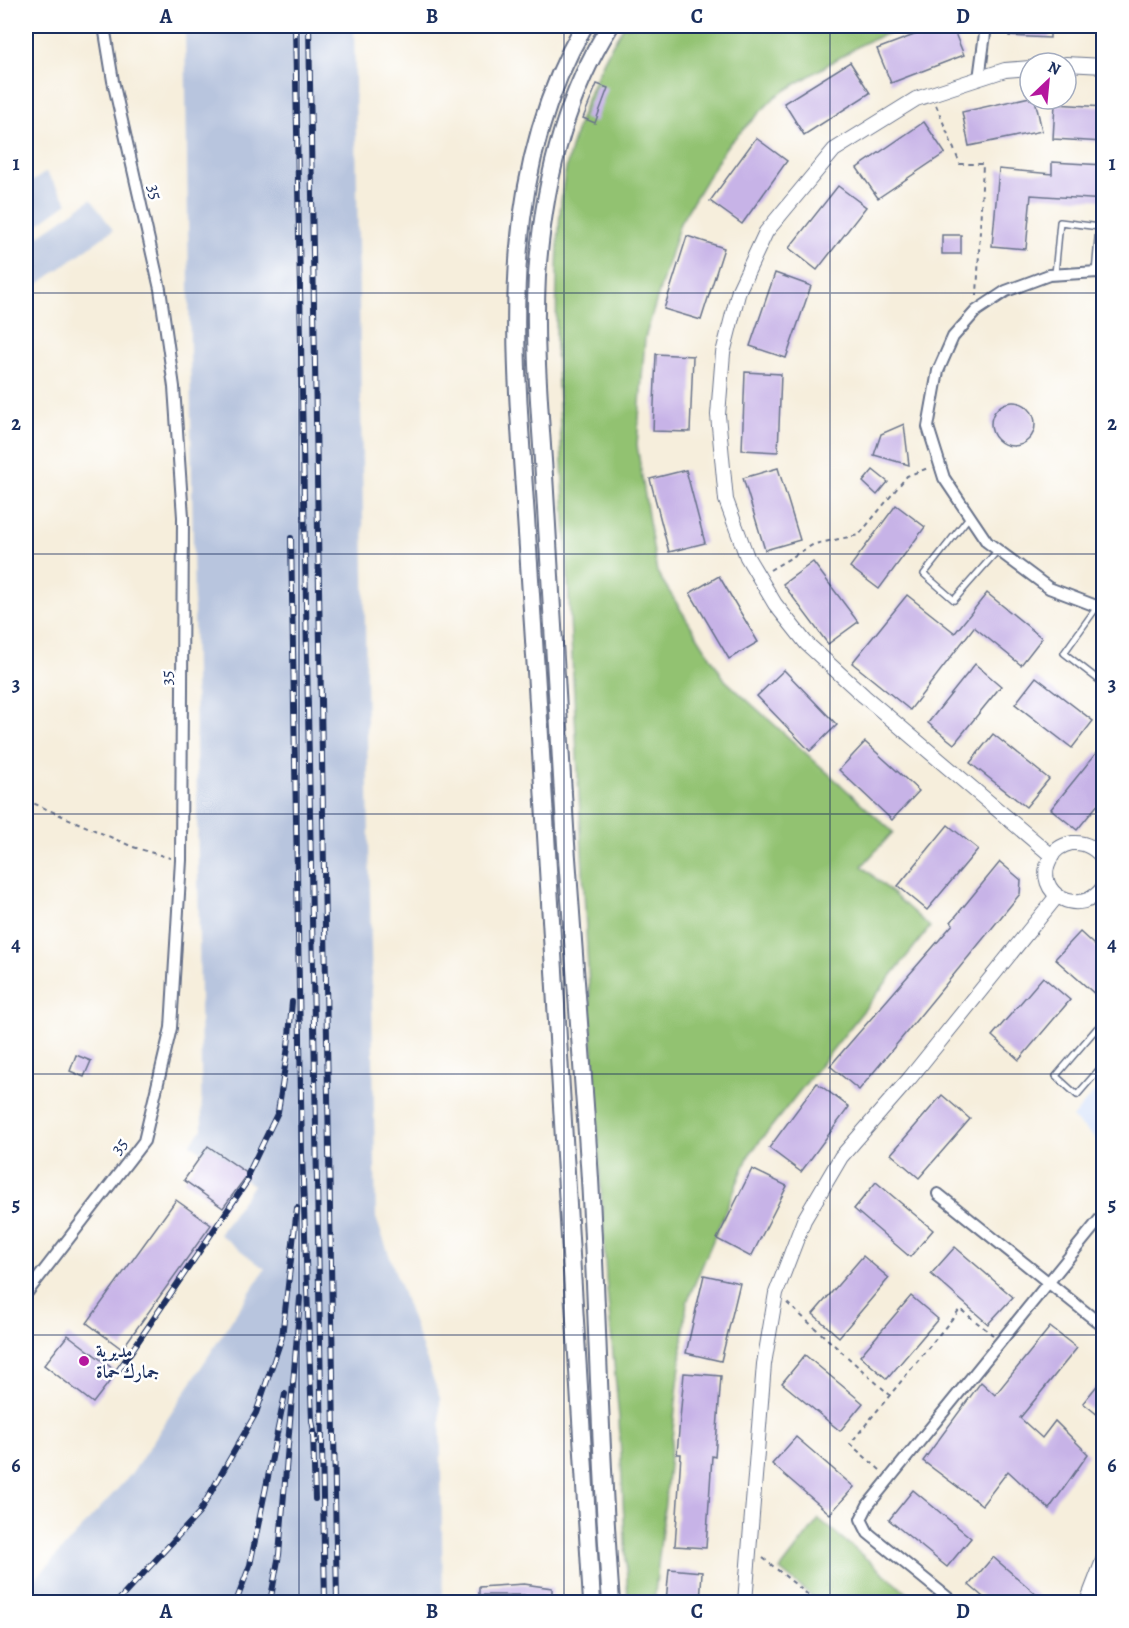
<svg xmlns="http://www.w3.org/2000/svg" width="1129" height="1628" viewBox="0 0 1129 1628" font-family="Alegreya,Amiri,serif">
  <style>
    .built { fill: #ccdbfa }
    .industrial { fill: #b8c5de }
    .green { fill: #92c271; stroke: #567868; stroke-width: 1.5 }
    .building { fill: #c7b3e7 }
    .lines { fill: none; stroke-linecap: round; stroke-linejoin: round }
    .service-casing { stroke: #68728a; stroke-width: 8 }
    .minor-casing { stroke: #68728a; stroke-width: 14 }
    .tertiary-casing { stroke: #68728a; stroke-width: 16 }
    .primary-casing { stroke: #68728a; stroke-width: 20 }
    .path { stroke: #68728a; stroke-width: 2; stroke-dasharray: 4.5 4.5; stroke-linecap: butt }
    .service { stroke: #fff; stroke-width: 5 }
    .minor { stroke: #fff; stroke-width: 10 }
    .tertiary { stroke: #fff; stroke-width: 14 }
    .primary { stroke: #fff; stroke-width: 16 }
    .rail-casing { stroke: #1b2f5e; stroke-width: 6 }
    .rail { stroke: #fff; stroke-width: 4; stroke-dasharray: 11; stroke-linecap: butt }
    .grid { fill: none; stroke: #1b2f5e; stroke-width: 1.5; stroke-opacity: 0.55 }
    .poi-dot { fill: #b5179e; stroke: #fff; stroke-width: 2 }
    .labels { text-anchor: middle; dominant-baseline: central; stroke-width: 5; stroke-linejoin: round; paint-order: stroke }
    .street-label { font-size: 18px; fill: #1b2f5e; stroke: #fff }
    .poi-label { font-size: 18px; font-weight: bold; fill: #1b2f5e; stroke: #fff; text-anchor: start }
    .neatline { fill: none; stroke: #1b2f5e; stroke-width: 2 }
    .grid-label { font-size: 20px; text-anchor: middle; font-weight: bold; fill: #1b2f5e }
  </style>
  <rect width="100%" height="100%" fill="#fff"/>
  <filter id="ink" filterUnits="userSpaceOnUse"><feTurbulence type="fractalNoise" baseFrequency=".0167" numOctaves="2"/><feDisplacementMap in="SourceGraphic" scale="12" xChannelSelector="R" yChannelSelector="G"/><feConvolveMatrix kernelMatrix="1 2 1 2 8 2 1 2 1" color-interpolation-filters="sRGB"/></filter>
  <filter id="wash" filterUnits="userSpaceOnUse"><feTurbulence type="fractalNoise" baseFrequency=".008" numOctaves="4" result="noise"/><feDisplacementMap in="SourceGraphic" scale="24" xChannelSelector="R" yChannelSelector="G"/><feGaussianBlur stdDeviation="1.35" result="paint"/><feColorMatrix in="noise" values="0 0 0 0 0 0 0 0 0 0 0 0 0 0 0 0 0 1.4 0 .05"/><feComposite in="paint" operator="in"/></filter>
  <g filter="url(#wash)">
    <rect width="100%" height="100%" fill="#f6eedc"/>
    <!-- built -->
    <polygon class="built" points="1103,1081 1103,1145 1072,1118"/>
    <!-- industrial -->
    <g class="industrial">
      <polygon points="185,26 354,26 376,1218 440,1398 443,1602 26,1602 26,1589 133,1472 265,1269 219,1234 253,1185 190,1144 202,1130"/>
      <polygon points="46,172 68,203 26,233 26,186"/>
      <polygon points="91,199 113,230 26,293 26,245"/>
    </g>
    <!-- green -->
    <g class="green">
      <path d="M 624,26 L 906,26 L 862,44 L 776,96 L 726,147 L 680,223 L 645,338 L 637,445 L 657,572 L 725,680 L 893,832 L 862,866 L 930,927 L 749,1155 L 687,1302 L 654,1602 L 628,1602 L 619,1418 L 606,1278 L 588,969 L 556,345 C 557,295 556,244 562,193 C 568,143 596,67 624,26 Z"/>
      <polygon points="819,1519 918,1602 819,1602 780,1570"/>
    </g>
    <g id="blocks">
      <!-- building -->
      <g class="building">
        <polygon points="938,26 952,26 964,55 891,83 877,49"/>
        <polygon points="1010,26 1050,26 1050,38 1009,36"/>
        <polygon points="850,62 870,93 804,135 784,103"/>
        <polygon points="597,84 608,88 595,123 583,118"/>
        <polygon points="1030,97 1030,99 1035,99 1042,131 969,146 962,112"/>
        <polygon points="1055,104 1104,107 1104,142 1053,139"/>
        <polygon points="924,122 945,153 878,198 857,168"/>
        <polygon points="756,138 787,161 742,224 710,201"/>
        <polygon points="1052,162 1104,165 1104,200 1031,195 1026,249 992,246 999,169 1052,174"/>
        <polygon points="838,186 866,207 817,270 789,248"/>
        <rect x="942" y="235" width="19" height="19"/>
        <polygon points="687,236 724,248 701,320 664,309"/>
        <polygon points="775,273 811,286 786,358 750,346"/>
        <polygon points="656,354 693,356 690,432 653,431"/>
        <polygon points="745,372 781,374 778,452 742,450"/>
        <circle cx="1013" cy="424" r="22"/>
        <polygon points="904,424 909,465 874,455 881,434"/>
        <polygon points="778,468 800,540 765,550 743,478"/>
        <polygon points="686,470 705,543 669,552 650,479"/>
        <polygon points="873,470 888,482 877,495 863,482"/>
        <polygon points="896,505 925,527 879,589 850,567"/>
        <polygon points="813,562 858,622 828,644 783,584"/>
        <polygon points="719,576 758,642 729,659 690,593"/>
        <polygon points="987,593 1042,638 1021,665 974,627 910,710 852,663 907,595 955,633"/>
        <polygon points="975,664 1001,686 954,744 928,723"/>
        <polygon points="784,670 837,725 810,751 757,696"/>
        <polygon points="1036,677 1093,721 1072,748 1015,704"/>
        <polygon points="993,734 1049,779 1026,807 970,763"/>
        <polygon points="865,742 919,791 892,820 839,770"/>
        <polygon points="1097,752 1104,757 1104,797 1077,830 1051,809"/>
        <polygon points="948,825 978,849 927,910 898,886"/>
        <polygon points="1000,862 1021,880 1020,894 859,1090 830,1066 953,924 951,922"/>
        <polygon points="1080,932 1104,954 1104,1002 1055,959"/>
        <polygon points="1043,977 1070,1000 1019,1060 992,1036"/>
        <polygon points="76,1055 91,1061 84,1077 70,1071"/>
        <polygon points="817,1083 849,1107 801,1172 769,1148"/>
        <polygon points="942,1095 970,1119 919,1178 891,1154"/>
        <polygon points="208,1146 248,1174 223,1208 184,1180"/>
        <polygon points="752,1169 787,1186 751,1257 717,1239"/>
        <polygon points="876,1182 933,1230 910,1257 854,1209"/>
        <polygon points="176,1200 211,1225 122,1349 87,1323"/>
        <polygon points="955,1247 1013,1297 988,1324 931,1274"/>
        <polygon points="863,1256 889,1278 839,1337 813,1314"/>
        <polygon points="704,1275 740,1283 721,1361 686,1353"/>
        <polygon points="911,1296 938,1319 887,1379 860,1356"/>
        <polygon points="1050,1327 1077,1348 1020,1418 1042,1438 1055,1421 1088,1454 1049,1509 1008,1471 982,1505 923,1461 981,1382 995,1395"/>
        <polygon points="68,1335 117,1372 93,1403 44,1365"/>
        <polygon points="805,1355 863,1403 840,1431 782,1383"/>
        <polygon points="684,1373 721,1376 715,1457 712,1456 706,1548 675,1546 681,1454 677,1454"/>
        <polygon points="1104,1377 1104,1420 1083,1403"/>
        <polygon points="796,1437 854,1487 830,1514 772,1464"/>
        <polygon points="913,1490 971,1538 947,1567 889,1520"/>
        <polygon points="993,1557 1045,1602 989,1602 969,1585"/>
        <polygon points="669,1569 702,1572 700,1602 666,1602"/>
        <polygon points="524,1584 552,1588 552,1596 543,1596 544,1602 523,1602 524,1595 479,1595 479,1587"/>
      </g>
    </g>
  </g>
  <g filter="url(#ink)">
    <use href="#blocks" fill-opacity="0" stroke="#68728a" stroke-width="1.5"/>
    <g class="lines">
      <!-- service casing -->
      <g class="service-casing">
        <g id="service">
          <polyline points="1055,274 1060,222 1099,227 1095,273"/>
          <polyline points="969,517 924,574 954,600 998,550"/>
          <polyline points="1097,607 1064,653 1104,684"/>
          <polyline points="1104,1034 1097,1028 1056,1076 1077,1095 1104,1064"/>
        </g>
      </g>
      <!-- minor casing -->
      <g class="minor-casing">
        <g id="minor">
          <polyline points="979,79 986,26"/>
          <polyline points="1104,274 1098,272 1049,275 1006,291 976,311 953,337 938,371 928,427 944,478 987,542 1049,588 1104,609"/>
          <polyline points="938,1194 1104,1327"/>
          <polyline points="26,1294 144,1141 171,1028 181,860 183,517 174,387 160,289 113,81 104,26"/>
          <polyline points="953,1602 868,1533 861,1519 868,1505 1104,1214"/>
        </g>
      </g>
      <!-- tertiary casing -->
      <g class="tertiary-casing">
        <g id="tertiary">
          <polyline points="1066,64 1104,66"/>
          <polyline points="1030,68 1005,70 916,99 834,150 766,232 739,290 723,353 718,415 726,500 747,557 775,604 806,643 864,696 1052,856"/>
          <path d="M 1104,860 C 1096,848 1086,842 1072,843 C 1062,845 1054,850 1050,859 C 1032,893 1081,921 1104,886"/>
          <polyline points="745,1602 764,1364 776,1293 804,1220 841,1157 910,1078 1057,896"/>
          <polyline points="1087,1602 1104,1558"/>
        </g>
      </g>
      <!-- primary casing -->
      <g class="primary-casing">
        <g id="primary">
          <path d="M 584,26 C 493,184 516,359 527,533 C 534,639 541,746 547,852 C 562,1102 576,1353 592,1602"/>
          <path d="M 610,26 C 563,100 543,189 537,276 C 533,348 541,421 545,492 C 551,609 558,726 566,844 C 573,955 583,1067 590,1179 C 598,1320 600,1461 611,1602"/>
        </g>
      </g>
      <!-- path -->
      <g class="path">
        <polyline points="936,105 960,164 983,164 977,296"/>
        <polyline points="770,570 814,544 859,535 907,476 928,468"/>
        <polyline points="26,800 133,847 170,858"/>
        <polyline points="787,1303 890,1395"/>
        <polyline points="880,1470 850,1444 960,1309 993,1335"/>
        <polyline points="763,1558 817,1602"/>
      </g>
      <!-- service -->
      <use href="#service" class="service"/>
      <!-- minor -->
      <use href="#minor" class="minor"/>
      <!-- tertiary -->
      <use href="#tertiary" class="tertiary"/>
      <!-- primary -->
      <use href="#primary" class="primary"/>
      <!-- rail casing -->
      <g class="rail-casing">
        <g id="rail">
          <polyline points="295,26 325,1602"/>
          <polyline points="309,26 337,1602"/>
          <polyline points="291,538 302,1154 312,1421 316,1441"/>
          <polyline points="118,1371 248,1180 248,1174 278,1112 288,1047 292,1002"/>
          <polyline points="313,1433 315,1499"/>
          <polyline points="117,1602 199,1513 256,1413 282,1337 297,1208"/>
          <polyline points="236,1602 250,1565 285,1394"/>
          <polyline points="270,1602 279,1555 300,1298"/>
        </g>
      </g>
      <!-- rail -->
      <use href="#rail" class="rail"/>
    </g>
  </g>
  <!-- grid -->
  <path class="grid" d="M 299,26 L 299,1602M 564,26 L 564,1602M 830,26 L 830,1602M 26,293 L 1104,293M 26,554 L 1104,554M 26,814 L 1104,814M 26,1074 L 1104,1074M 26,1335 L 1104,1335"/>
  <!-- markers -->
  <circle class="poi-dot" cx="84" cy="1361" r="6"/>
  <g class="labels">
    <!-- street labels -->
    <g class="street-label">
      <text transform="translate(155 192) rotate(77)">35</text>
      <text transform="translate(166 678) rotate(-90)">35</text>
      <text transform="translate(119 1146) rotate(-52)">35</text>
    </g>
    <!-- poi labels -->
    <g class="poi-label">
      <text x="96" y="1351">مديرية<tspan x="96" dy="21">جمارك حماة</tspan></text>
    </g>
  </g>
  <!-- margin -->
  <rect width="1129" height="1628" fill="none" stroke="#fff" stroke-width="66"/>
  <!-- north arrow -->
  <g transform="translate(1048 81) rotate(26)"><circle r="28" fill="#ffffff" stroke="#a4acbf" stroke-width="1.5"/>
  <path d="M0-4.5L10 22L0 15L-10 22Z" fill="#b5179e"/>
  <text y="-9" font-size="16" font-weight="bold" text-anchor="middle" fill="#1b2f5e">N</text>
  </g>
  <rect x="33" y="33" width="1063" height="1562" class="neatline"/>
  <g class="grid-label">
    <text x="166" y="23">A</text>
    <text x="432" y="23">B</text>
    <text x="697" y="23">C</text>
    <text x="963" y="23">D</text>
    <text x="16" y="170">1</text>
    <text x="1112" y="170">1</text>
    <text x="16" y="430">2</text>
    <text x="1112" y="430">2</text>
    <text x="16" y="691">3</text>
    <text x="1112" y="691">3</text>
    <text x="16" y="951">4</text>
    <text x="1112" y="951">4</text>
    <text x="16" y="1211">5</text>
    <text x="1112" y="1211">5</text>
    <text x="16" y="1472">6</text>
    <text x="1112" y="1472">6</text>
    <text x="166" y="1618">A</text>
    <text x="432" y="1618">B</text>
    <text x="697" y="1618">C</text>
    <text x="963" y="1618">D</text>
  </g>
</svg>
